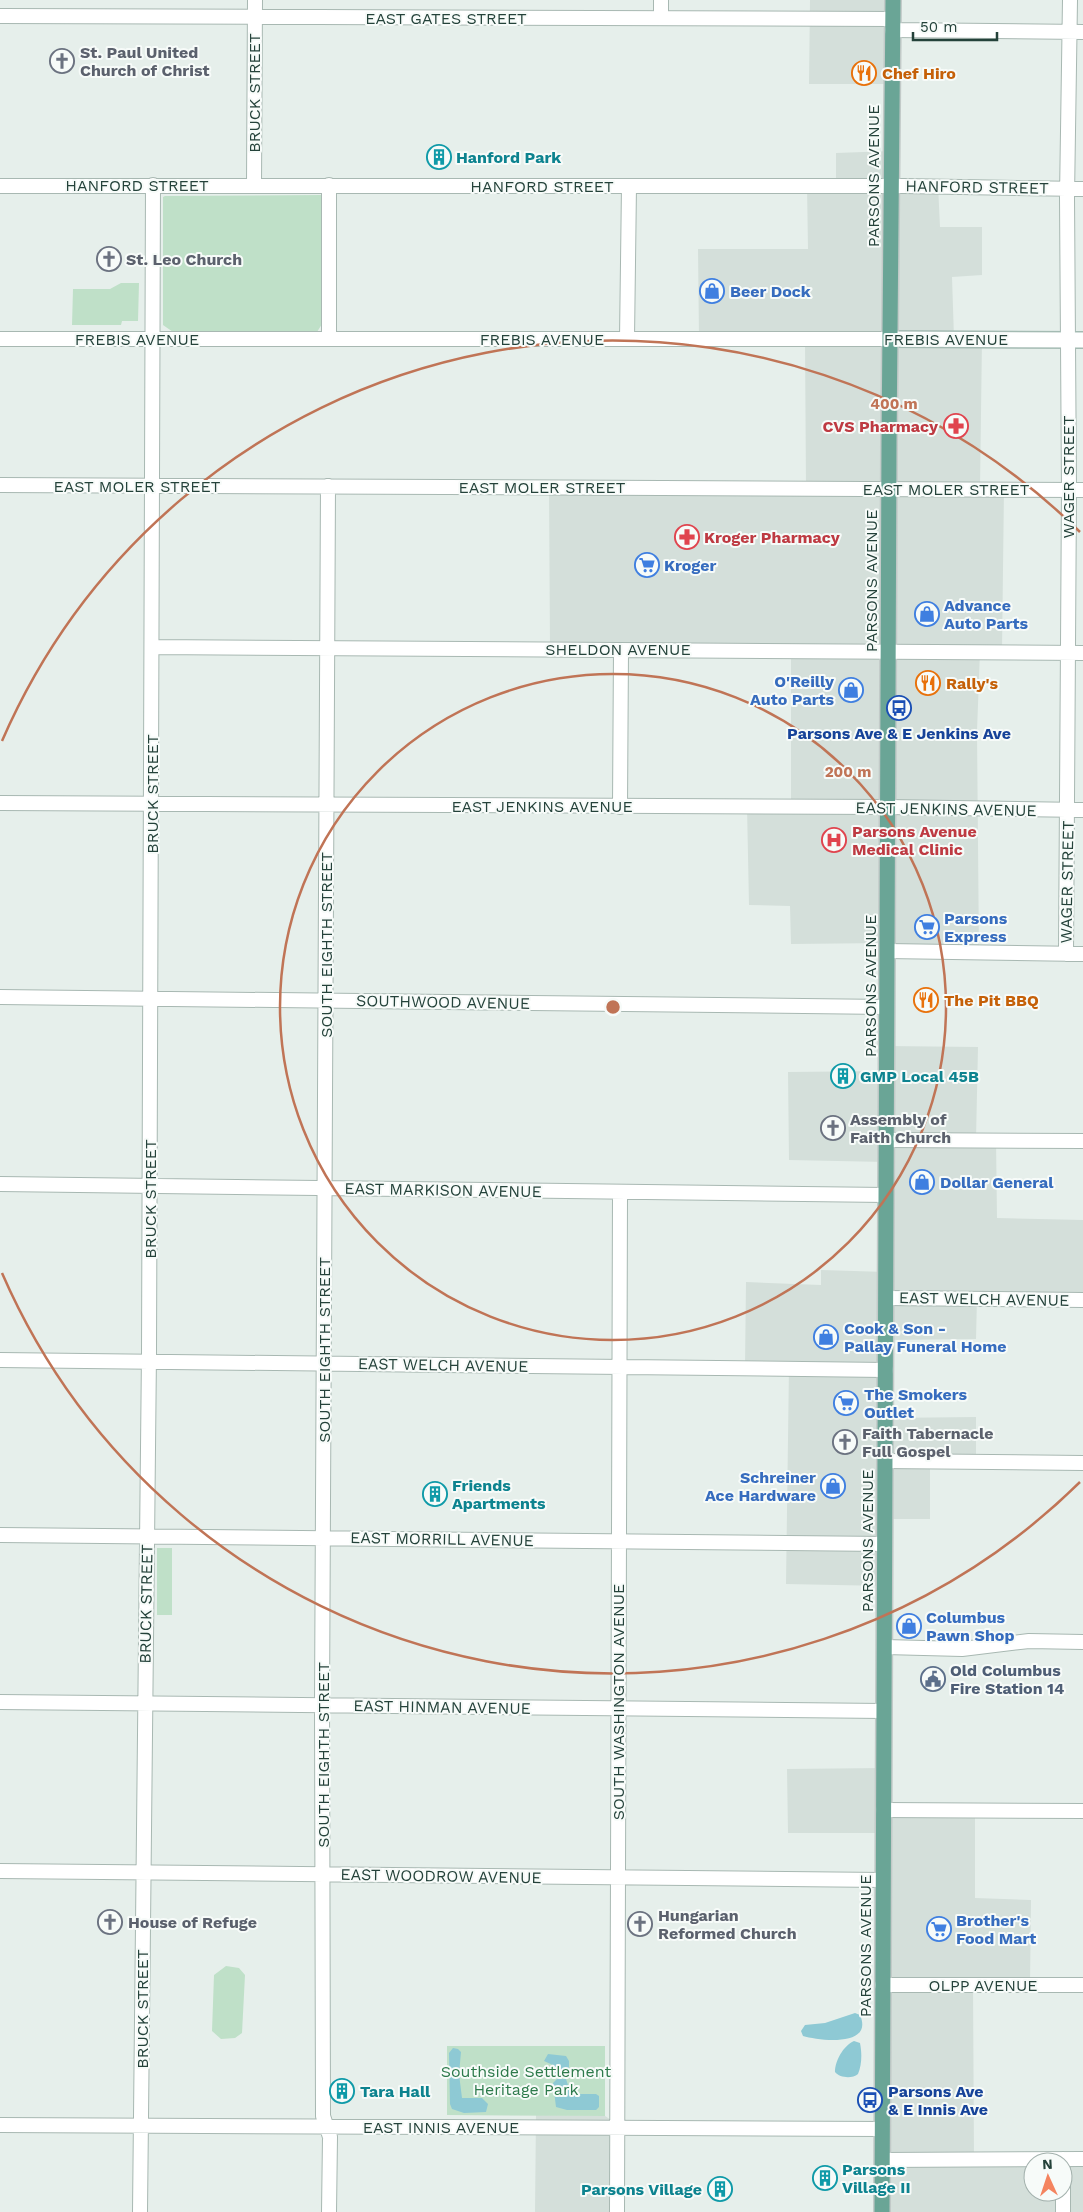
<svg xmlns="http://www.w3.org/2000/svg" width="1083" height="2212" font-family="'Work Sans',sans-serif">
  <rect width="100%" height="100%" fill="#e6efeb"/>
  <path fill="#d4dfda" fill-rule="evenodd" d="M810,0h83l-1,84h-83z
    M891,151v35l47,-1 2,42h42v48l-30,2 2,61h28l-2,150h24l-2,162 -22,1 -3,80 2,224 -94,-1 1,-11 -95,1 -1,-38 -41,-1 -2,-99 44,-2v-155l-241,-1 -1,-160 257,-1 -1,-145 -106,-5 -1,-88h110l-1,-64h29v-32z
    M886,1046l92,1 -2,92h20l1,79 86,2v81l-106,-3 -1,41 -90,1v78l90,-1v45l-46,-1v58h-43l-1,67 -100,-2 3,-218h-44l1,-84 75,3v-15l65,2v-110l-97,-2 -1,-88 97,-1z
    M884,1768l-1,40 92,-1v91l56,2 -1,84h-57l1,174 109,1v53h-201l1,-379h-95l-1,-64zM1033,2162h30v30h-30z
    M536,2115l69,1 11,7v89h-81z"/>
  <path fill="#bfe0c8" d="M322,195v129l-5,8h-144l-10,-7v-128l2,-1z
    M121,283h18l-1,38h-16l-1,4h-49l1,-36h37z
    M157,1548h15v67h-15z
    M226,1966l13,2 6,7 -3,58 -7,5 -14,1 -9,-8 2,-56z
    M447,2046h158v70l-158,-1z"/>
  <path fill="#8ec9d4" d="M855,2013l5,2c14,32 -40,26 -57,21l-2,-5 4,-6 20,-2z
    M854,2041l6,2c2,10 2,22 -2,31 -6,5 -18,4 -23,-2 0,-11 8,-26 19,-31z
    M453,2048l5,1 3,3 -2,22 3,24h20l6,6 -2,8 -22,1 -12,-4 -2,-5 -1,-51z
    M548,2054l18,2 3,5v12l-14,2v-9l-11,-5z
    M557,2079h9l5,15h25l3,2v11l-3,3h-29l-11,-3 -3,-24z"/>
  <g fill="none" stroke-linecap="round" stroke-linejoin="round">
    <defs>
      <path id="street" d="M0,16l892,3
        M661,18v-18
        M892,30l191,2
        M254,185l1,-185
        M329,185v154
        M0,186h904l179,3
        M0,339h889
        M627,339l2,-153
        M0,485l1083,5
        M328,486l-6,1220 1,410 7,21 -1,75
        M152,647l931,6
        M0,803l888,4 195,3
        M620,807l1,-157
        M887,951l196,3
        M1066,954l3,-464 -2,-293 3,-197
        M0,997l887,10
        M887,1140l196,1
        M0,1184l886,11
        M886,1298l197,2
        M0,1360l886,10
        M885,1461l198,2
        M0,1535l885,9
        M885,1647l77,2 67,-8 54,1
        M0,1702l884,9
        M883,1810l200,1
        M0,1871l883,9
        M882,1985h201
        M0,2125l882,4
        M882,2160l201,-1
        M140,2212l9,-859 4,-1168
        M617,2212l3,-1019
        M1063,2212v-53"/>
      <path id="secondary" d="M889,339l194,1"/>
      <path id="primary" d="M882,2212l7,-1770 4,-442"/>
    </defs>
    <use href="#street" stroke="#a8b8b2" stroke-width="16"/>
    <use href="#secondary" stroke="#a4bbb3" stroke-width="18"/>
    <use href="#primary" stroke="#c2cac8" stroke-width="18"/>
    <use href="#street" stroke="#fff" stroke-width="14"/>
    <use href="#secondary" stroke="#fff" stroke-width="15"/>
    <use href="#primary" stroke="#6aa596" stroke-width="15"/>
  </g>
  <g fill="none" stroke="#c07456" stroke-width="2.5">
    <circle cx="613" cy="1007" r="333"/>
    <path d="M1080 1482A666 666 0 0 1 2 1273M2 741A666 666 0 0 1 1080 532"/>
  </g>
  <defs>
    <symbol id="church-ring" viewBox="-11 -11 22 22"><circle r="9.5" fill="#f7fbf9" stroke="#6b7280" stroke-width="1.5"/><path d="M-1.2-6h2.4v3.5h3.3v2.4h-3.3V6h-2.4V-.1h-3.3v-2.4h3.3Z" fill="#6b7280"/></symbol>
    <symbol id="restaurant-ring" viewBox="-11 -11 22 22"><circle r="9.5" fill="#f7fbf9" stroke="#e8710a" stroke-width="1.5"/><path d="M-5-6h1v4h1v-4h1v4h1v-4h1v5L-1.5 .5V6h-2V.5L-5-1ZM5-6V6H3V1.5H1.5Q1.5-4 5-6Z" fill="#e8710a"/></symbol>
    <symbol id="building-ring" viewBox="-11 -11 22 22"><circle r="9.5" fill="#f7fbf9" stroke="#0f9aa8" stroke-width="1.5"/><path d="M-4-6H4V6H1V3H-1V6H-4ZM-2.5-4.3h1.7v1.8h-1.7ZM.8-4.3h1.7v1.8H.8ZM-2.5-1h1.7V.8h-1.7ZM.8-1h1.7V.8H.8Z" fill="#0f9aa8"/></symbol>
    <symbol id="shop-ring" viewBox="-11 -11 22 22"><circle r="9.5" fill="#f7fbf9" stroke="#3f7fe0" stroke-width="1.5"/><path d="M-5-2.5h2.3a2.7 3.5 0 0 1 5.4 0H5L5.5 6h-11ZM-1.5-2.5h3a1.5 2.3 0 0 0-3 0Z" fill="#3f7fe0"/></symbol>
    <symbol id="pharmacy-ring" viewBox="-11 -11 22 22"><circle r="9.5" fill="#f7fbf9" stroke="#e0444e" stroke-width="1.5"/><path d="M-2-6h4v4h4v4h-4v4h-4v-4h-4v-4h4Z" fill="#e0444e"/></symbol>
    <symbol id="supermarket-ring" viewBox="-11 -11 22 22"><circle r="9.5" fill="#f7fbf9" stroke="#3f7fe0" stroke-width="1.5"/><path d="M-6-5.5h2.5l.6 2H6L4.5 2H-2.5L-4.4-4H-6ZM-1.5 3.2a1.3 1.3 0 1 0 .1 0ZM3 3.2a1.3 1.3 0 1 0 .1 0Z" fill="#3f7fe0"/></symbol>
    <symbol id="bus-ring" viewBox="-11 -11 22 22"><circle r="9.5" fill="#f7fbf9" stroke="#1a4fb4" stroke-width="1.5"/><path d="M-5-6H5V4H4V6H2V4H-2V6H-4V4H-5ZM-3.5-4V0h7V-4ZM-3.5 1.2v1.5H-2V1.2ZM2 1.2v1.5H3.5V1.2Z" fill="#1a4fb4"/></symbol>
    <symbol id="hospital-ring" viewBox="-11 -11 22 22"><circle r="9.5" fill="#f7fbf9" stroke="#e0444e" stroke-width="1.5"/><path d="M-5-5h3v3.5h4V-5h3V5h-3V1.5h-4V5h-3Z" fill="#e0444e"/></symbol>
    <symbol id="civic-ring" viewBox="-11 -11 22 22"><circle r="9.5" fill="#f7fbf9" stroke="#5c6f8a" stroke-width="1.5"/><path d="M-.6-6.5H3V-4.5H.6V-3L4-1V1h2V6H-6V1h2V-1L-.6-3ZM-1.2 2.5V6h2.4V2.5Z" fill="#5c6f8a"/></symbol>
  </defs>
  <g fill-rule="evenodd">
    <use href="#church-ring" x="48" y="47" width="28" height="28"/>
    <use href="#restaurant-ring" x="850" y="59" width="28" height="28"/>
    <use href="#building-ring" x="425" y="143" width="28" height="28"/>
    <use href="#church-ring" x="95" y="245" width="28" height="28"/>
    <use href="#shop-ring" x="698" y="277" width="28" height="28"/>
    <use href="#pharmacy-ring" x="942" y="412" width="28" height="28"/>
    <use href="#pharmacy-ring" x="673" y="523" width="28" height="28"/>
    <use href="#supermarket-ring" x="633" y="551" width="28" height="28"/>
    <use href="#shop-ring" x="913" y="600" width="28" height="28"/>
    <use href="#restaurant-ring" x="914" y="669" width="28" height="28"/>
    <use href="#shop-ring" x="837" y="676" width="28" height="28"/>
    <use href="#bus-ring" x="885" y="694" width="28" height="28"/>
    <use href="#hospital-ring" x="820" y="826" width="28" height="28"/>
    <use href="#supermarket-ring" x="913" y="913" width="28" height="28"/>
    <use href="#restaurant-ring" x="912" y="986" width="28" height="28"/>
    <use href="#building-ring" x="829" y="1062" width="28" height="28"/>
    <use href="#church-ring" x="819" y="1114" width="28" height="28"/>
    <use href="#shop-ring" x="908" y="1168" width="28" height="28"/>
    <use href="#shop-ring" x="812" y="1323" width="28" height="28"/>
    <use href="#supermarket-ring" x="832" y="1389" width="28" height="28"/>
    <use href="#church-ring" x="831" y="1428" width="28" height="28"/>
    <use href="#shop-ring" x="819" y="1472" width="28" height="28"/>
    <use href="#building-ring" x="421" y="1480" width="28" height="28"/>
    <use href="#shop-ring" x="895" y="1612" width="28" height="28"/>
    <use href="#civic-ring" x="919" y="1665" width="28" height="28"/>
    <use href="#church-ring" x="96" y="1908" width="28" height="28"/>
    <use href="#church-ring" x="626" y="1910" width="28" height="28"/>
    <use href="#supermarket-ring" x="925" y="1915" width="28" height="28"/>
    <use href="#building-ring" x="328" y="2077" width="28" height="28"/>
    <use href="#bus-ring" x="856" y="2086" width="28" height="28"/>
    <use href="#building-ring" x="811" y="2164" width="28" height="28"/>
    <use href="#building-ring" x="706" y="2175" width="28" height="28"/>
  </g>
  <g text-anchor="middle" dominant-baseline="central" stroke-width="4" stroke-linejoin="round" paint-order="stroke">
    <g font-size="16" fill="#24423a" stroke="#f7fbf9">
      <text x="446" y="18">EAST GATES STREET</text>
      <text transform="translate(254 93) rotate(-90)">BRUCK STREET</text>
      <text transform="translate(873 176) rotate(-90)">PARSONS AVENUE</text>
      <text x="137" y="185">HANFORD STREET</text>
      <text x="542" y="186">HANFORD STREET</text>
      <text transform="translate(977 187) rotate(1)">HANFORD STREET</text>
      <text x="137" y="339">FREBIS AVENUE</text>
      <text x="542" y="339">FREBIS AVENUE</text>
      <text x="946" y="339">FREBIS AVENUE</text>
      <text transform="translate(1068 477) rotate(-90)">WAGER STREET</text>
      <text x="137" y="486">EAST MOLER STREET</text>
      <text x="542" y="487">EAST MOLER STREET</text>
      <text x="946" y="489">EAST MOLER STREET</text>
      <text transform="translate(871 581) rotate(-90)">PARSONS AVENUE</text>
      <text x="618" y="649">SHELDON AVENUE</text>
      <text transform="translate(152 794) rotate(-90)">BRUCK STREET</text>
      <text x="542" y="806">EAST JENKINS AVENUE</text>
      <text transform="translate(946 809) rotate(1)">EAST JENKINS AVENUE</text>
      <text transform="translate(1067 882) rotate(-89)">WAGER STREET</text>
      <text transform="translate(326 945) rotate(-90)">SOUTH EIGHTH STREET</text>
      <text transform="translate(870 986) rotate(-90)">PARSONS AVENUE</text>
      <text transform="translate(443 1002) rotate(1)">SOUTHWOOD AVENUE</text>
      <text transform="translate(443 1190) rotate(1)">EAST MARKISON AVENUE</text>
      <text transform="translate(150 1199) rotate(-90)">BRUCK STREET</text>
      <text transform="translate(984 1299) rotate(1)">EAST WELCH AVENUE</text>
      <text transform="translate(324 1350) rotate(-90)">SOUTH EIGHTH STREET</text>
      <text transform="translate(443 1365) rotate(1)">EAST WELCH AVENUE</text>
      <text transform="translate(442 1539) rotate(1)">EAST MORRILL AVENUE</text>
      <text transform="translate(867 1541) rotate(-90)">PARSONS AVENUE</text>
      <text transform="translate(146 1604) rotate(-89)">BRUCK STREET</text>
      <text transform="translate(618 1702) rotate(-90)">SOUTH WASHINGTON AVENUE</text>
      <text transform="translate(442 1707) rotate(1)">EAST HINMAN AVENUE</text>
      <text transform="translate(323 1755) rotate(-90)">SOUTH EIGHTH STREET</text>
      <text transform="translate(441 1876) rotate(1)">EAST WOODROW AVENUE</text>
      <text transform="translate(865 1946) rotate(-90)">PARSONS AVENUE</text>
      <text x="983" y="1985">OLPP AVENUE</text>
      <text transform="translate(142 2009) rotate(-90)">BRUCK STREET</text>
      <text x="441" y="2127">EAST INNIS AVENUE</text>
    </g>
    <g font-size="16" font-weight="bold" fill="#5b616d" stroke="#f7fbf9" text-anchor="start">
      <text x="80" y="52">St. Paul United<tspan x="80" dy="18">Church of Christ</tspan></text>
      <text x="126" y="259">St. Leo Church</text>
      <text x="850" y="1119">Assembly of<tspan x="850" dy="18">Faith Church</tspan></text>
      <text x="862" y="1433">Faith Tabernacle<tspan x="862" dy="18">Full Gospel</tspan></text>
      <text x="658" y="1915">Hungarian<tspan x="658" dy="18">Reformed Church</tspan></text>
      <text x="128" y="1922">House of Refuge</text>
    </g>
    <g font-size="16" font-weight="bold" fill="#c56008" stroke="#f7fbf9" text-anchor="start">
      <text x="882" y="73">Chef Hiro</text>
      <text x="946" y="683">Rally's</text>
      <text x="944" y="1000">The Pit BBQ</text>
    </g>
    <g font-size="16" font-weight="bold" fill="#0d838f" stroke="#f7fbf9" text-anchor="start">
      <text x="456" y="157">Hanford Park</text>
      <text x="860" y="1076">GMP Local 45B</text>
      <text x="452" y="1485">Friends<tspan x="452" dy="18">Apartments</tspan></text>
      <text x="360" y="2091">Tara Hall</text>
      <text x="842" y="2169">Parsons<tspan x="842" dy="18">Village II</tspan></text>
      <text x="702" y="2189" text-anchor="end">Parsons Village</text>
    </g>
    <g font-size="16" font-weight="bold" fill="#366cbe" stroke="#f7fbf9" text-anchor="start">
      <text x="730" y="291">Beer Dock</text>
      <text x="664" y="565">Kroger</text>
      <text x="944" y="605">Advance<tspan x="944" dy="18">Auto Parts</tspan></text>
      <text x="834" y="681" text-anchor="end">O'Reilly<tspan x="834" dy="18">Auto Parts</tspan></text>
      <text x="944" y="918">Parsons<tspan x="944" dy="18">Express</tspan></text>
      <text x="940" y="1182">Dollar General</text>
      <text x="844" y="1328">Cook &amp; Son -<tspan x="844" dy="18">Pallay Funeral Home</tspan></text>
      <text x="864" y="1394">The Smokers<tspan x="864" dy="18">Outlet</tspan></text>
      <text x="816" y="1477" text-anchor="end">Schreiner<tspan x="816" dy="18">Ace Hardware</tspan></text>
      <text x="926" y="1617">Columbus<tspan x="926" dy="18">Pawn Shop</tspan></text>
      <text x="956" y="1920">Brother's<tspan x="956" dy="18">Food Mart</tspan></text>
    </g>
    <g font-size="16" font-weight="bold" fill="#be3a42" stroke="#f7fbf9" text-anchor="start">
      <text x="938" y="426" text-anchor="end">CVS Pharmacy</text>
      <text x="704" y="537">Kroger Pharmacy</text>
      <text x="852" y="831">Parsons Avenue<tspan x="852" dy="18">Medical Clinic</tspan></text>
    </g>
    <g font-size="16" font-weight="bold" fill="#164399" stroke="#f7fbf9">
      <text x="899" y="733">Parsons Ave &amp; E Jenkins Ave</text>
      <text x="888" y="2091" text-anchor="start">Parsons Ave<tspan x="888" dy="18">&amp; E Innis Ave</tspan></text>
    </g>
    <g font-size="16" font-weight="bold" fill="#4e5e75" stroke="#f7fbf9" text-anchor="start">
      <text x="950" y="1670">Old Columbus<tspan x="950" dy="18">Fire Station 14</tspan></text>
    </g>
    <g font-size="16" fill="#2d7a4b" stroke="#f7fbf9">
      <text x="526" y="2071">Southside Settlement<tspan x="526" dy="18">Heritage Park</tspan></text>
    </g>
  </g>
  <circle cx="613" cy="1007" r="8" fill="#c07456" stroke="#f7fbf9" stroke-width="2.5"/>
  <g font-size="15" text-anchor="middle" font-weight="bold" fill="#c07456" stroke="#f7fbf9" stroke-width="4" stroke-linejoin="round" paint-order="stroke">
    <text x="894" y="409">400 m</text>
    <text x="848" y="777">200 m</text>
  </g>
  <g transform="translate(1048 2177) rotate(357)"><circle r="24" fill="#f7fbf9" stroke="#a3b1ad"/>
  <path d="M0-4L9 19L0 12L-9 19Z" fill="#f4845f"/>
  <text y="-8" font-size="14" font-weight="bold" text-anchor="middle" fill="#24423a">N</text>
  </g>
  <path d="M913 32v8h84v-8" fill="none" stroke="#24423a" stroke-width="2.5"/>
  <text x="920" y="32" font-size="15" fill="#24423a" stroke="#f7fbf9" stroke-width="4" paint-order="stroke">50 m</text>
</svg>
